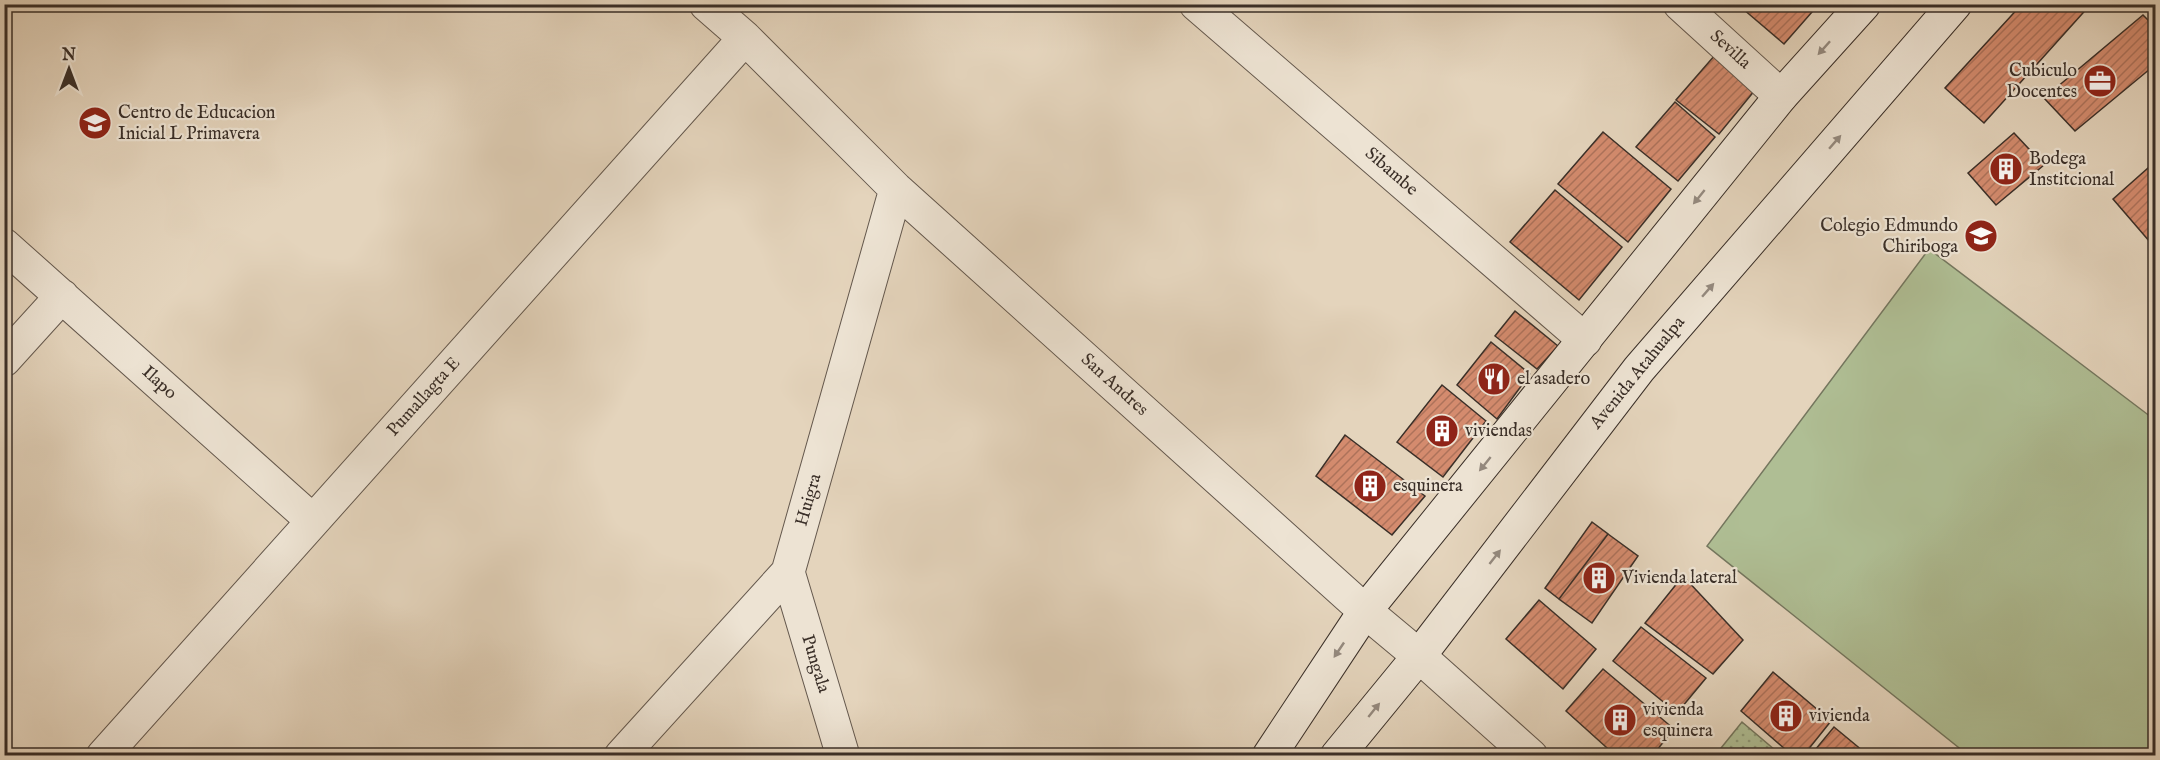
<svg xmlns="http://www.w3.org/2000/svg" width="2160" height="760" font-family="'IM FELL English',serif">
  <defs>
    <pattern id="grass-dots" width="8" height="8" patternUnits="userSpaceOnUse" patternTransform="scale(1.5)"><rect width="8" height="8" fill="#afbe94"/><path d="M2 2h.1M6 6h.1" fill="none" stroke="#8f9b79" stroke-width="1.8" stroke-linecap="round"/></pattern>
    <pattern id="building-hatch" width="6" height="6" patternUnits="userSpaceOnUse" patternTransform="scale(1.5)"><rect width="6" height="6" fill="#d48b6e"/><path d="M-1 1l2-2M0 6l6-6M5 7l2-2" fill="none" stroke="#ad725a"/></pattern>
  </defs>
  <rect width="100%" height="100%" fill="#e4d4bc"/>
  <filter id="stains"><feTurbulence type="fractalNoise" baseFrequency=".00333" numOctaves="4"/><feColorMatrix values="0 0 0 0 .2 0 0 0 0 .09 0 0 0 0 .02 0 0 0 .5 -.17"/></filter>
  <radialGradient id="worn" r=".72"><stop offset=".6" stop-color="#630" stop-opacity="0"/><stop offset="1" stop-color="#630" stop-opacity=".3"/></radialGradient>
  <path fill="url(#grass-dots)" stroke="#74765e" stroke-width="1.5" d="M1742,722l39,33 -61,1 -3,-3z"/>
  <path fill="#afbe94" stroke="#74765e" stroke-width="1.5" d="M1929,249l226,171v335h-187l-261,-209z"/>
  <path fill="url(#building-hatch)" stroke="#3a2f28" stroke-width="1.5" d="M1747,4h72l-35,40 -41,-35z
    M2022,4h69l-107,119 -39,-35z
    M2143,15l13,13v36l-81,67 -31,-33z
    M1715,55l40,35 -36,44 -43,-34z
    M1675,102l40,35 -37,44 -42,-34z
    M1603,132l68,57 -43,53 -70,-58z
    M2014,133l30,32 -48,40 -28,-32z
    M2156,161v88l-43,-50z
    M1555,190l67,57 -43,53 -69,-58z
    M1515,311l43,35 -21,23 -42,-33z
    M1491,342l39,32 -33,45 -40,-34z
    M1442,385l44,36 -43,56 -46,-35z
    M1345,435l80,61 -33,39 -76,-59z
    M1592,522l16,12 -49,65 -14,-11z
    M1608,534l30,22 -46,67 -33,-24z
    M1683,576l60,64 -30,34 -68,-51z
    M1539,600l57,49 -33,40 -57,-50z
    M1641,627l65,51 -29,35 -64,-52z
    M1603,669l71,60 -22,27h-36l-50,-45z
    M1773,672l58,49 -28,35h-10l-52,-45z
    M1834,727l35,29h-59z"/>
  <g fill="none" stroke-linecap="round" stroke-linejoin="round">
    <defs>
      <path id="minor" d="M706,4l39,34 151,151 469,422 54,45 112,100
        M1196,4l389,336
        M1680,4l101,92
        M4,245l309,276
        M4,360l58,-64
        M788,572l55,184
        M103,756l642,-718
        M621,756l167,-184 108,-383"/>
      <path id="secondary" d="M1269,756l96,-145 416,-515 83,-92
        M1337,756l82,-100 220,-287 316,-365"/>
    </defs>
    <use href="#minor" stroke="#64584d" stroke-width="35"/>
    <use href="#secondary" stroke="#3a2f28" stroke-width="35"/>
    <use href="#minor" stroke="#ede3d3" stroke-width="33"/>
    <use href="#secondary" stroke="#ede3d3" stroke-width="33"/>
  </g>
  <defs><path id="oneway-solid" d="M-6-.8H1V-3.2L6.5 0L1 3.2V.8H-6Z" transform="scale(1.5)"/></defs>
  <g fill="#94897e">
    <use href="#oneway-solid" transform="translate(1824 48) rotate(132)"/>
    <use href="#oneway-solid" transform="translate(1835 142) rotate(-49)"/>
    <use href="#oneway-solid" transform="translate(1699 197) rotate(129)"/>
    <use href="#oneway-solid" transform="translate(1708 290) rotate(-49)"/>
    <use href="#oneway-solid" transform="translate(1485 464) rotate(129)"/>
    <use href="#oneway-solid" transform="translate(1495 557) rotate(-52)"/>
    <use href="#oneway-solid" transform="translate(1339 650) rotate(124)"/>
    <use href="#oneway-solid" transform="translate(1374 710) rotate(-51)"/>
  </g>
  <defs>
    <symbol id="office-disc" viewBox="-11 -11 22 22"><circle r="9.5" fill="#8f2418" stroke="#ede3d3"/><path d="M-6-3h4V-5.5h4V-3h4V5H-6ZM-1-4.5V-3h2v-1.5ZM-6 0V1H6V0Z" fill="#fff"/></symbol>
    <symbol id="school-disc" viewBox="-11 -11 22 22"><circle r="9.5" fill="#8f2418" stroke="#ede3d3"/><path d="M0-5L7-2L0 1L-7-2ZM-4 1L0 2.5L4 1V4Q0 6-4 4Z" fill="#fff"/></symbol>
    <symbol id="building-disc" viewBox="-11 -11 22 22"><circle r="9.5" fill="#8f2418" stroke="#ede3d3"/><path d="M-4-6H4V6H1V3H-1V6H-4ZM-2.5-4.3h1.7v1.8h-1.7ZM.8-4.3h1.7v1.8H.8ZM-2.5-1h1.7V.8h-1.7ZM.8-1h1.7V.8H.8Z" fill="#fff"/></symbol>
    <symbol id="university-disc" viewBox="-11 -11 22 22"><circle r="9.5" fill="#8f2418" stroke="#ede3d3"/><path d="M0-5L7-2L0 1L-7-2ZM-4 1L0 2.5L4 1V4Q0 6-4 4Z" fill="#fff"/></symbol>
    <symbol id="restaurant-disc" viewBox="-11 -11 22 22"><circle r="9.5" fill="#8f2418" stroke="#ede3d3"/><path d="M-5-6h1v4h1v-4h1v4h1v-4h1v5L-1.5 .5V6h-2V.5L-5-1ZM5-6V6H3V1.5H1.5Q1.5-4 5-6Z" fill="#fff"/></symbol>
  </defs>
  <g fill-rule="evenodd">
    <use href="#office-disc" x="2081" y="62" width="38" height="38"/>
    <use href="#school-disc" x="76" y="104" width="38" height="38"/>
    <use href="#building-disc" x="1987" y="150" width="38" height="38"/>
    <use href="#university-disc" x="1962" y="217" width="38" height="38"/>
    <use href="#restaurant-disc" x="1475" y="360" width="38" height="38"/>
    <use href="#building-disc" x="1423" y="412" width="38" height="38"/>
    <use href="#building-disc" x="1351" y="467" width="38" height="38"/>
    <use href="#building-disc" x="1580" y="559" width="38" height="38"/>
    <use href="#building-disc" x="1767" y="697" width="38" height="38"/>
    <use href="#building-disc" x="1601" y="701" width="38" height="38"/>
  </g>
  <g text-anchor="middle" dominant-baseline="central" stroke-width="4.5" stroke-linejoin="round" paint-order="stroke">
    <g font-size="18" fill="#3a2f28" stroke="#ede3d3">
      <text transform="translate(1730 50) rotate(42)">Sevilla</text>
      <text transform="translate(1391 172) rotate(41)">Sibambe</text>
      <text transform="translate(1638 373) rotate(-51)">Avenida Atahualpa</text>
      <text transform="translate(159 383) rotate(42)">Ilapo</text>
      <text transform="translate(1114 385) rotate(42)">San Andres</text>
      <text transform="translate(424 397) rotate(-48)">Pumallagta E</text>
      <text transform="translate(809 500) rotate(-74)">Huigra</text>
      <text transform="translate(815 664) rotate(73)">Pungala</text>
    </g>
    <g font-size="18" fill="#3a2f28" stroke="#ede3d3" text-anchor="start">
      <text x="2077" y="71" text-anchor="end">Cubiculo<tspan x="2077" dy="21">Docentes</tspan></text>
      <text x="118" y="113">Centro de Educacion<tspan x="118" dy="21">Inicial L Primavera</tspan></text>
      <text x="2029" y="159">Bodega<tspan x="2029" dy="21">Institcional</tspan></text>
      <text x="1958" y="226" text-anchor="end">Colegio Edmundo<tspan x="1958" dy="21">Chiriboga</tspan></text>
      <text x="1517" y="379">el asadero</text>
      <text x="1465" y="431">viviendas</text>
      <text x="1393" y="486">esquinera</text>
      <text x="1622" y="578">Vivienda lateral</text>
      <text x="1643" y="710">vivienda<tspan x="1643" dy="21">esquinera</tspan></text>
      <text x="1809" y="716">vivienda</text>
    </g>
  </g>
  <rect width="2160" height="760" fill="none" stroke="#e4d4bc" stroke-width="24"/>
  <rect x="6" y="6" width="2148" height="748" fill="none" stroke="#3a2f28" stroke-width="3"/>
  <rect x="12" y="12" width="2136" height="736" fill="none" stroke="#3a2f28" stroke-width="1.5"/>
  <g transform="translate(69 69)" stroke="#ede3d3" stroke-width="4.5" paint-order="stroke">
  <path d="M0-4.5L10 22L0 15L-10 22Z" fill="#3a2f28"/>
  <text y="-9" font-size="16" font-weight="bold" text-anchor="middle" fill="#3a2f28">N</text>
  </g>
  <rect width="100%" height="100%" filter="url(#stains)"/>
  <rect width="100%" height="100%" fill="url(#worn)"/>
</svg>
